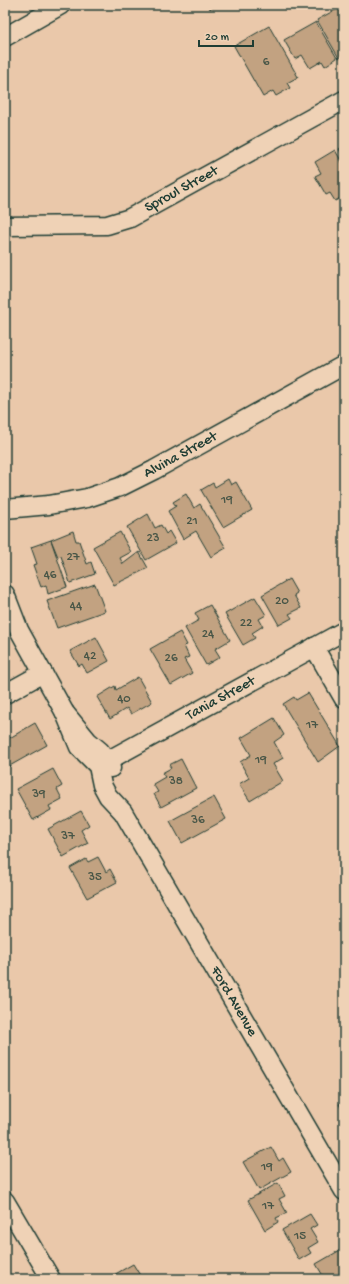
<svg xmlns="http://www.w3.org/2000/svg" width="349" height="1284" font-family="'Gochi Hand',sans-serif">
  <rect width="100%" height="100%" fill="#eac8aa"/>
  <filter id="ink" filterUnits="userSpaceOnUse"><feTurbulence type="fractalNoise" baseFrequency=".025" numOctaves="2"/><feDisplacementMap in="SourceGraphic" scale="8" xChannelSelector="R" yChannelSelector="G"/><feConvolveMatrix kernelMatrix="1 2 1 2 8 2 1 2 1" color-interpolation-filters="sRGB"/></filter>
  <g filter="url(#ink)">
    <path fill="#c2a281" stroke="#1f3d34" d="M208,5h9l-7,4z
      M344,5v50l-5,3 -22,-38z
      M316,22l21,36 -12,8 -3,-5 -12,7 -8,-13 -7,4 -11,-19z
      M269,26l29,51 -11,6 3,5 -14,8 -3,-5 -10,6 -29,-51z
      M344,146v12l-5,-9z
      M335,150l9,16v30l-9,5 -5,-8 -4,2 -11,-19 6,-3 -6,-11z
      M228,479l3,6 5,-3 16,28 -29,17 -22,-37 12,-7 2,4z
      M186,494l8,14 6,-4 26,44 -15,9 -15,-26 -13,8 -15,-28 8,-5 -3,-4z
      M148,514l7,14 6,-3 5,9 3,-3 7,12 -30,17 -19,-33z
      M73,531l3,10h3l8,23 4,-2 4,12 -25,9 -9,-27 -3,1 -7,-17z
      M120,532l11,20 -11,6 3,6 16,-12 9,16 -34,17 -21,-38z
      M51,540l16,47 -19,7 -2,-9 -5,2 -8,-22 4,-1 -6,-17z
      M289,579l8,14 -3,2 7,13 -12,6 3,4 -13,7 -17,-30z
      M95,584l10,27 -48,17 -10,-27z
      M255,597l11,18 -7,4 4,7 -11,7 3,5 -12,7 -18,-31z
      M210,605l20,35 -15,9 5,8 -14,8 -21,-37 14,-8 -4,-7z
      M180,632l7,13 -3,1 5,11 -5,2 8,14 -21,12 -21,-36z
      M96,637l13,24 -22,12 -5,-9 -3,2 -9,-15z
      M138,677l14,25 -21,12 -4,-6 -17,11 -13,-22 18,-11 1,4z
      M308,693l32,53 -22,16 -35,-58 11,-7 2,3z
      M274,718l10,17 -10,7 9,16 -10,6 10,17 -33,20 -11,-17 10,-6 -9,-16 11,-7 -10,-17z
      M35,723l12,22 -41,23 -1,-32 3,3z
      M181,759l15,29 -35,19 -7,-13 4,-2 -5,-8 12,-7 -3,-4 9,-5 -2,-3z
      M53,769l9,17 -5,3 5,10 -13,7 2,4 -18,10 -17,-31z
      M214,797l12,22 -44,24 -12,-22z
      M81,811l8,14 -8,5 7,13 -25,14 -15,-28z
      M98,857l8,15 4,-3 7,13 -30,16 -17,-30 16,-9 2,3z
      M344,1101v12l-5,-9z
      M271,1147l8,14 4,-3 8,14 -32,18 -16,-28z
      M278,1183l7,13 -6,3 8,14 -11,5 2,4 -13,8 -17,-30z
      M310,1214l7,11 -7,4 8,13 -10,6 3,5 -12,7 -17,-30z
      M342,1249l2,2v28h-19l-9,-15z
      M133,1264l8,13 4,-2 2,4h-33l-2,-3z"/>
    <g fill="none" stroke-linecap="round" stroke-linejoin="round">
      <defs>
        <g id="minor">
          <path d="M5,37l56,-32"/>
          <path id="s1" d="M5,226l102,-1 23,-7 214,-118"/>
          <path id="s2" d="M5,509l44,-4 38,-7 33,-11 34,-17 190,-105"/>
          <path d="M5,594l14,36 46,83 23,28 12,10 11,17"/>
          <path d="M314,647l30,52"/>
          <path d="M5,694l38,-21"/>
          <path id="s3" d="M65,713l14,34 19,19 4,19 6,11 15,16 221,379"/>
          <path id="s4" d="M98,766l246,-135"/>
          <path d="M5,1201l46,78"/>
        </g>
      </defs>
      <use href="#minor" stroke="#1f3d34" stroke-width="21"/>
      <use href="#minor" stroke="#efd2b6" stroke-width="18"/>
    </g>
  </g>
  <g text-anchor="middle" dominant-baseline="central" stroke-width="3" stroke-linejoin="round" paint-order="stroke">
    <g font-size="13" fill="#485647">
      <text x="266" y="62">6</text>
      <text x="227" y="500">19</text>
      <text x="192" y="521">21</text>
      <text x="153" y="538">23</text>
      <text x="73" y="557">27</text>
      <text x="50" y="575">46</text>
      <text x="282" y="601">20</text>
      <text x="76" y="606">44</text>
      <text x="246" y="623">22</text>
      <text x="208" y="634">24</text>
      <text x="90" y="656">42</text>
      <text x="171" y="658">26</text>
      <text x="124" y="699">40</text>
      <text x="312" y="725">17</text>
      <text x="261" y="760">19</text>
      <text x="176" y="781">38</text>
      <text x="39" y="794">39</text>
      <text x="198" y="820">36</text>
      <text x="68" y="836">37</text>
      <text x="95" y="877">35</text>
      <text x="267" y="1167">19</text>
      <text x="268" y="1206">17</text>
      <text x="300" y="1236">15</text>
    </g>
    <g font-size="15" fill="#1f3d34" stroke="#efd2b6">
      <text stroke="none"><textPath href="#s1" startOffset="185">Sproul Street</textPath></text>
      <text stroke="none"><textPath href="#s2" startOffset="186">Alvina Street</textPath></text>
      <text stroke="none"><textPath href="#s4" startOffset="140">Tania Street</textPath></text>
      <text stroke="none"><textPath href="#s3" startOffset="337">Ford Avenue</textPath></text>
    </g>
  </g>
  <rect width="349" height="1284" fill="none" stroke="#efd2b6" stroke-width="20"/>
  <rect x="10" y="10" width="329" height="1264" fill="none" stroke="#1f3d34" stroke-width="1.5" filter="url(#ink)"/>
  <path d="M199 40v6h54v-6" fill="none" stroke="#1f3d34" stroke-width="2"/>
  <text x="205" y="40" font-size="12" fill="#1f3d34" stroke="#efd2b6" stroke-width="3" paint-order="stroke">20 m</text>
</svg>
